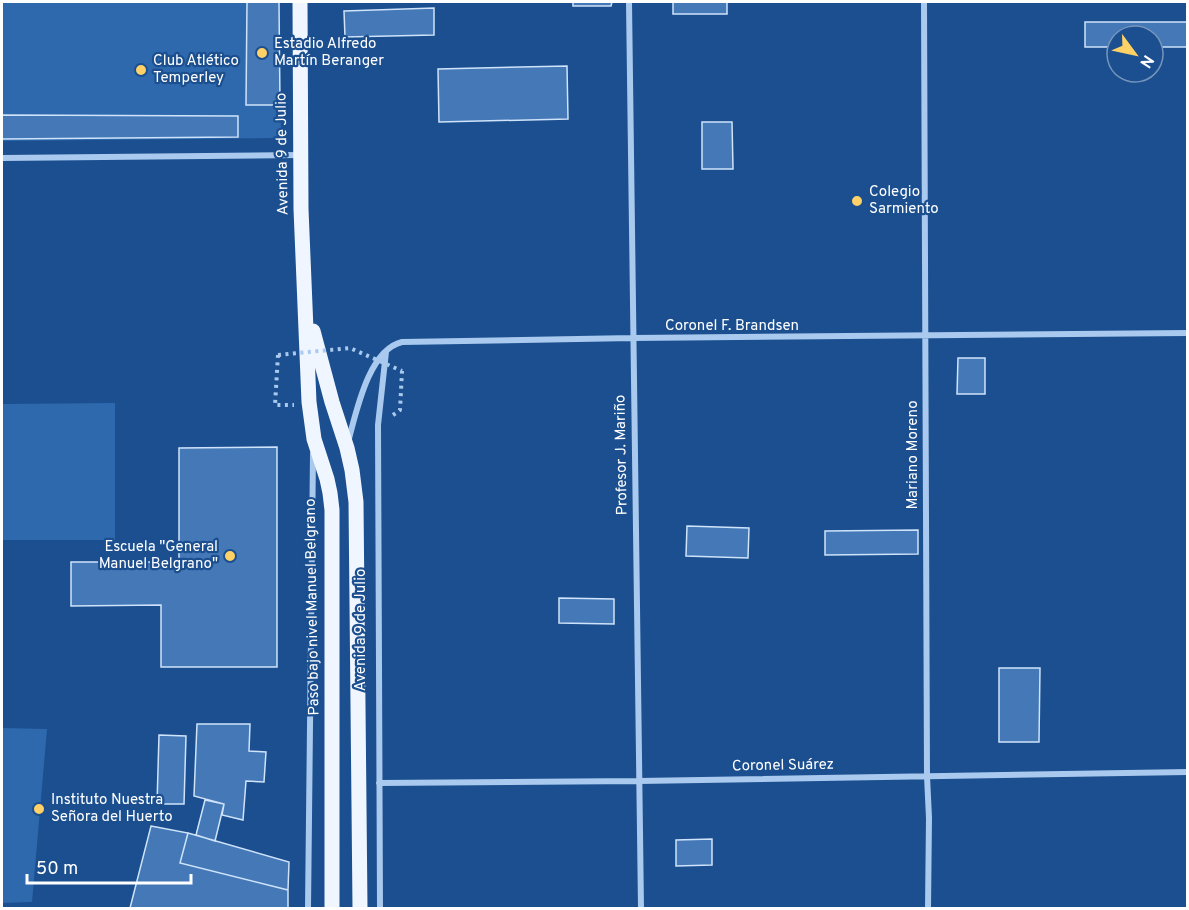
<svg xmlns="http://www.w3.org/2000/svg" width="1189" height="910" font-family="Overpass,sans-serif">
  <rect width="100%" height="100%" fill="#1b4f8f"/>
  <path fill="#2e69ad" d="M2,2h277l2,136 -279,3z
    M115,403v137h-113v-136z
    M2,728l45,1 -15,173 -30,1z"/>
  <path fill="#4478b7" stroke="#cfe3fa" stroke-width="1.5" d="M247,2h32l1,103h-34z
    M573,2h39l-1,4h-38z
    M673,2h54v12h-54z
    M434,8v27l-89,2 -1,-26z
    M1085,22h103v25h-35v-11h-36v11h-32z
    M567,66l1,53 -129,3 -1,-53z
    M2,115l236,1v21l-236,2z
    M702,122h30l1,47h-31z
    M958,358h27v36h-28z
    M277,447v220h-116v-62l-90,1v-44h108v-114z
    M687,526l62,2 -1,30 -62,-2z
    M918,530v24l-93,1v-24z
    M559,598l55,1v25l-55,-1z
    M999,668h41l-1,74h-40z
    M197,724h53l-1,27 17,1 -2,30 -18,-1 -3,39 -21,-5 2,-11 -30,-8z
    M159,735l27,1 -2,68h-27z
    M205,800l19,4 -9,37 -19,-6z
    M151,826l37,7 -8,30 108,27v18h-158z
    M188,833l101,29 -1,28 -108,-27z
    M712,839v26l-36,1v-26z"/>
  <g fill="none" stroke-linecap="round" stroke-linejoin="round">
    <path stroke="#a9c9ee" stroke-width="4" stroke-dasharray="3 4.5" stroke-linecap="butt" d="M278,355l-3,50h19
      M393,415l7,-5 2,-39"/>
    <path stroke="#a9c9ee" stroke-width="6" d="M629,2l12,906
      M924,2l3,774 2,42 -1,90
      M2,158l297,-3
      M348,442c8,-28 20,-92 54,-100l231,-4 555,-5
      M379,783l260,-2 549,-9
      M308,908l5,-454
      M380,908l-2,-483 8,-73"/>
    <path stroke="#f0f6ff" stroke-width="15" d="M300,2l1,207 8,193 5,37 13,40 3,14 2,17v398
      M313,331l19,71 15,46 5,22 4,32 4,406"/>
    <path stroke="#a9c9ee" stroke-width="4" stroke-dasharray="3 4.5" stroke-linecap="butt" d="M278,355l72,-7 52,23"/>
  </g>
  <g fill="#ffd166" stroke="#1b4f8f" stroke-width="2">
    <circle cx="262" cy="53" r="6"/>
    <circle cx="141" cy="70" r="6"/>
    <circle cx="857" cy="201" r="6"/>
    <circle cx="230" cy="556" r="6"/>
    <circle cx="39" cy="809" r="6"/>
  </g>
  <g text-anchor="middle" dominant-baseline="central" stroke-width="4.5" stroke-linejoin="round" paint-order="stroke">
    <g font-size="15" fill="#fff" stroke="#1b4f8f" text-anchor="start">
      <text x="274" y="44">Estadio Alfredo<tspan x="274" dy="17">Martín Beranger</tspan></text>
      <text x="153" y="61">Club Atlético<tspan x="153" dy="17">Temperley</tspan></text>
      <text x="869" y="192">Colegio<tspan x="869" dy="17">Sarmiento</tspan></text>
      <text x="218" y="547" text-anchor="end">Escuela "General<tspan x="218" dy="17">Manuel Belgrano"</tspan></text>
      <text x="51" y="800">Instituto Nuestra<tspan x="51" dy="17">Señora del Huerto</tspan></text>
    </g>
    <g font-size="15" fill="#fff" stroke="#1b4f8f">
      <text transform="translate(283 154) rotate(-91)">Avenida 9 de Julio</text>
      <text x="732" y="326">Coronel F. Brandsen</text>
      <text transform="translate(622 455) rotate(-91)">Profesor J. Mariño</text>
      <text transform="translate(913 455) rotate(-90)">Mariano Moreno</text>
      <text transform="translate(313 607) rotate(-91)">Paso bajo nivel Manuel Belgrano</text>
      <text transform="translate(361 630) rotate(-90)">Avenida 9 de Julio</text>
      <text transform="translate(783 766) rotate(-1)">Coronel Suárez</text>
    </g>
  </g>
  <rect width="1189" height="910" fill="none" stroke="#ffffff" stroke-width="6"/>
  <g transform="translate(1135 54) rotate(123)"><circle r="28" fill="#1b4f8f" stroke="#7695bc" stroke-width="1.5"/>
  <path d="M0-4.5L10 22L0 15L-10 22Z" fill="#ffd166"/>
  <text y="-9" font-size="16" font-weight="bold" text-anchor="middle" fill="#ffffff">N</text>
  </g>
  <path d="M27 874v9h164v-9" fill="none" stroke="#ffffff" stroke-width="3"/>
  <text x="36" y="874" font-size="18" fill="#ffffff" stroke="#1b4f8f" stroke-width="4.5" paint-order="stroke">50 m</text>
</svg>
